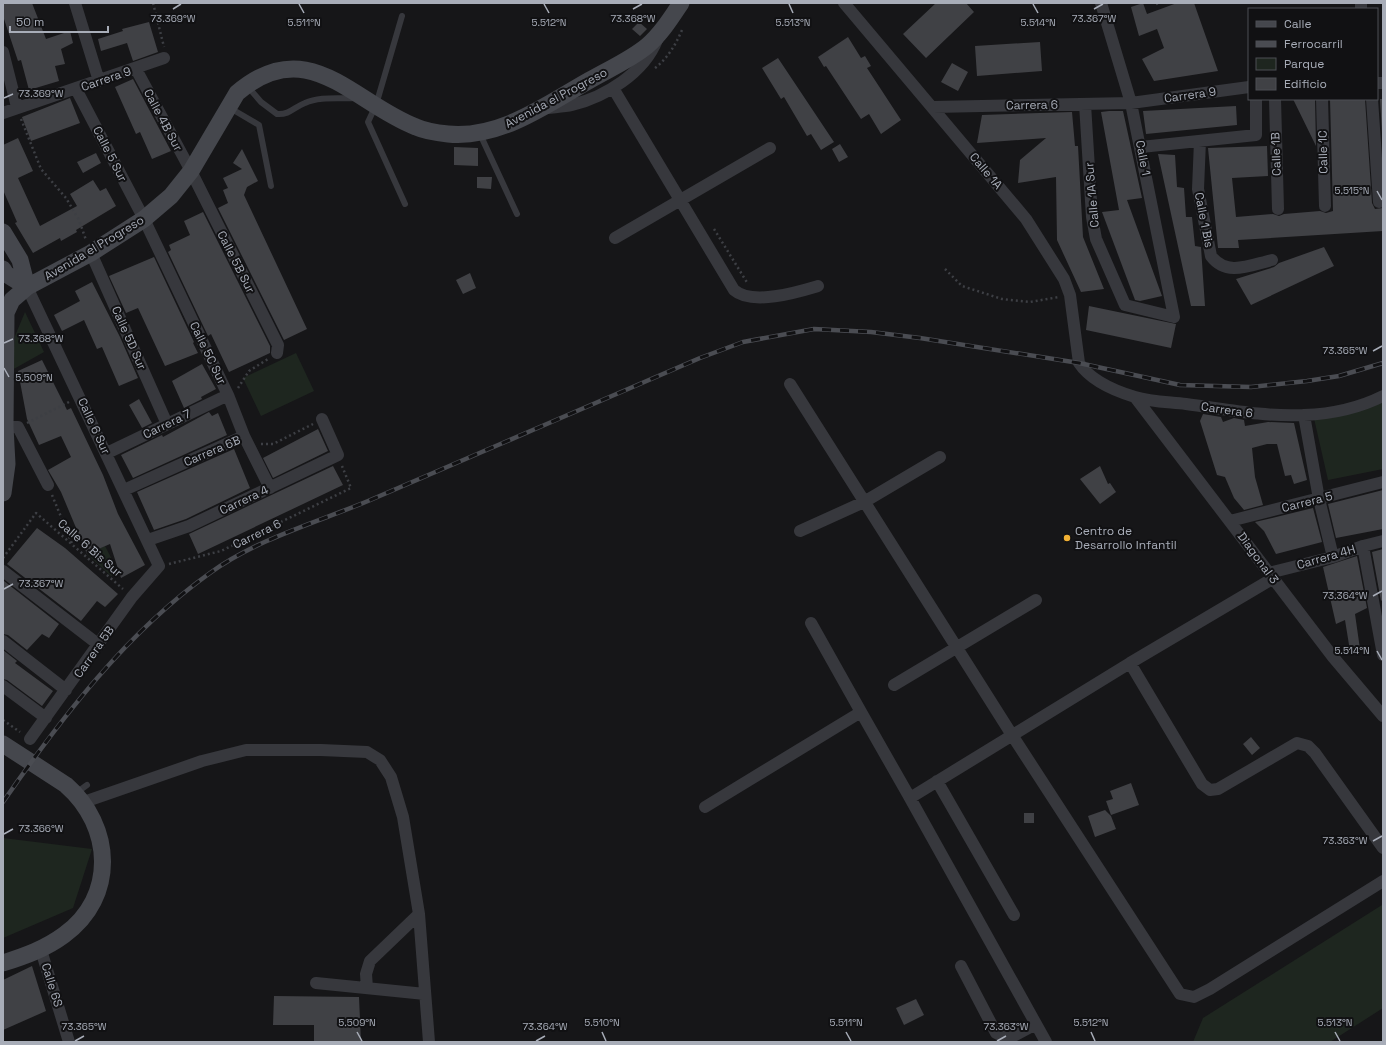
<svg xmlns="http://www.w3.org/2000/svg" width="1386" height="1045" font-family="'Space Grotesk',sans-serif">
  <rect width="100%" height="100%" fill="#161618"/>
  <path fill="#1e261f" d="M25,312l19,40 -32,18 3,-34z
    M296,353l18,38 -53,25 -18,-38z
    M1383,397v72l-55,11 -15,-66z
    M105,546l14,27 -8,3 -24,-22z
    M3,838l89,11 -19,59 -70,30z
    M1382,905l1,103 -53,34h-137l10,-24z"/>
  <path fill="#404145" d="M3,3h29l14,36 24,-8 3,12 -12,6 4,15 -10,2 4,15 -30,9 -8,-30 -3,1 -15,-45z
    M936,3h30l8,9 -48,46 -23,-24z
    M1143,3l4,11 30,-11h17l24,68 -64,10 -12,-22 22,-11 -7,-19 -18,7 -8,-29z
    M149,22l9,30 -25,9 -6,-18 -26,8 -3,-12 25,-8 -1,-2z
    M639,22l8,7 -7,7 -8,-7z
    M848,37l13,21 4,-2 6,10 -4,2 34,52 -20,14 -12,-20 -8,5 -35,-53 -2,1 -6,-10z
    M1040,42l2,29 -65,5 -2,-30z
    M778,58l56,84 -13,8 -10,-16 -4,2 -23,-39 -3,2 -19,-31z
    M952,63l16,9 -10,19 -17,-9z
    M133,79l38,72 -19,8 -12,-27 -4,2 -21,-47z
    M70,98l10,25 -49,18 -9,-24z
    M1293,99h22l1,47z
    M1330,99h35l7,104 3,6 8,-1v23l-145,9 1,8h-21l-10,-100 59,-2 1,30 -36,2 4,39 37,-3 6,2 5,-2 36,-3 6,2 7,-2z
    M1380,99h3v51z
    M1236,106l1,19 -91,9 -3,-23z
    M1109,111h14l19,87 -15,2 35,96 -22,5 -5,-1 -33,-88 17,-2 -18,-98z
    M1072,112l3,34h3l5,91 21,52 -23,3 -24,-52 -1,-63 -38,6 2,-23 26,-22 -69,5 5,-28z
    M18,138l15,33 -15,7 22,48 37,-20 -7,-12 23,-14 7,11 6,-3 10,18 -40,24 1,2 -16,9 -1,-3 -27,15 -18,-30 2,-1 -14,-32v-45z
    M840,144l8,13 -9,5 -7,-13z
    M454,147l24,1v18l-24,-1z
    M242,149l16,32 -11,6 -3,8 63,134 -23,11 -66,-132 10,-5 -5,-13 5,-2 -5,-10 19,-9 -9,-6z
    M96,153l5,10 -18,10 -6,-11z
    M1158,154l17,1 2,32 7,1 2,29h6l3,29 6,1 4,59h-14z
    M477,177h15l-1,12 -14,-1z
    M203,212l67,134v7l-41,19 -18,-38 -3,2 -40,-84 3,-2 -2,-5 21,-10 -6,-14z
    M1324,247l10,19 -83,39 -15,-26 38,-12 5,-4z
    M154,257l40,85 -1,1 5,10 -33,13 -27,-58 -12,5 -17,-37z
    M470,273l6,15 -13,6 -7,-14z
    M92,282l28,55 18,41 -19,8 -17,-39 -5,2 -13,-29 -22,11 -8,-16 26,-14 -5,-10z
    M1089,306l87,18 -5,24 -85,-18z
    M42,360l25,50 4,-2 32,67 15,39 27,51 -24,13 -11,-34 -23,10 -26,-62 -13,-22 23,-13 -10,-21 -22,9 -12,-26 -9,-48z
    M202,364l14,25 -15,8 1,2 -18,9 -12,-27z
    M139,399l13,24 -10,5 -13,-23z
    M209,412l3,4 6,-3 9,22 -94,43 -12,-23 41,-20 1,2z
    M1203,414l18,3 2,5 11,-4 10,2 1,6 23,-4 26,1 13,57 -13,4 -3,-9 -6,1 -8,-32h-10l-15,4 3,29 8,28 -19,5 -10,-12 -9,-21 -8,-2 -17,-54z
    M318,429l10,22 -55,27 -10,-20z
    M234,449l16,39 -64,31 -32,11 -17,-38z
    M333,466l10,19 -145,69 -9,-20z
    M1100,466l8,18 2,-1 6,9 -16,12 -20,-25z
    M1383,490v39l-47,9 -8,-34z
    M1313,508l9,34 -46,12 -12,-23 -9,-9z
    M37,528l28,20 53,46 -13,13 -8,-6 -16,20 -74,-57z
    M1383,549v50l-2,2 -9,-49z
    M1357,556l10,52 -12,6 5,35 -10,2 -5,-31 -9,4 -13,-57z
    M4,581l55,43 -10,14 -7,-4 -15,16 -19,-15 -5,-1z
    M3,650l14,11 -2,2 38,28 -11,15 -35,-26 -4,-1z
    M1251,737l9,11 -8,7 -9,-11z
    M1131,783l8,22 -28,10 -5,-14 7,-2 -3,-8z
    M1105,810l6,6 5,13 -21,8 -7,-21z
    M1024,813h10v10h-10z
    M32,966l14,45 -43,19v-50z
    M274,996l85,1 2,45h-47v-17h-41z
    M916,999l8,16 -20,10 -8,-17z"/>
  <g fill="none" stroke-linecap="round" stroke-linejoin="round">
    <path stroke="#3d3f44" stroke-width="2.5" stroke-dasharray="2 3" stroke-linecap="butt" d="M153,3l11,44
      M1156,4l3,-1
      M655,68c13,-10 21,-24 27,-38
      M21,119l20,50 25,29 13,22 7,20
      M714,229l34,55
      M945,269l17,17 40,13 28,3 29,-5
      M238,388l11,-17 19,-12
      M27,423l42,-21
      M261,444h12l40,-20
      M52,495l21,51
      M3,558l33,-45 87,76
      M169,564l52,-13 130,-63 -9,-22
      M3,720l17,12"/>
    <path stroke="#37383d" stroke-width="6" d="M402,16l-26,89 -8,17 37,82
      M249,88l12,14 16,12c13,1 17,-7 28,-11 15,-7 34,-4 50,-5
      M230,108l29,17 12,61
      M480,134l37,80
      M76,793l11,-8"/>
    <path stroke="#37383d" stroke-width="12" d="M75,3l24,78
      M844,3l182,216 38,60 6,16 9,68c12,18 36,28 56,34 16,5 35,5 51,7 39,5 78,13 118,11 27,-1 55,-7 79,-19
      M1361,3v6
      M3,52l14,55
      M136,69l55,102 87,174 -1,8
      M1377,83h6
      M613,88l121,202c18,16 64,2 84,-4
      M76,89l68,130 84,176 16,41 26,52
      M1275,99l3,110
      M1322,99l3,107
      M1372,99l7,103
      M1085,104l7,113 4,22 29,66 49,12 -43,-214 -30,-100
      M933,107l198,-4 118,-16
      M547,108c8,-1 17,-1 25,-3 33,-8 72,-32 85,-65
      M3,113l161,-55
      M1200,141l-2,48 13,67c16,21 39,9 61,4
      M1141,147l115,-12v-36
      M615,238l155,-90
      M91,253l76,171
      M27,287l132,279 -27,31 -102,142
      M790,384l222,351 168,259 14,3 16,-8 173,-108
      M1135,397l198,260 50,59
      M1304,415l15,84 14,58
      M3,427h15l30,58
      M107,453l121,-58
      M124,490l120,-54
      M1230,521l153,-39
      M800,531l64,-29 76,-45
      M148,540l41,-14 149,-71 -16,-36
      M1363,546l20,109
      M3,571l96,74
      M1269,573l64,-16 30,-11 20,-5
      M1272,579l-142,84 72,121 8,6 8,-1 79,-46 11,3 7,7 68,95
      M811,623l50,89
      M3,641l63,49
      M894,685l142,-85
      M3,686l43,32
      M937,781l77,134
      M910,798l136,244
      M84,802l118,-41 44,-11h75l46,2 13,8 11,17 12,40 16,97 -49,47 -4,13 1,14
      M705,807l156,-95 49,86 220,-135
      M419,914l10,128
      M41,950l28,92
      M961,966l35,67 12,6 28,-15
      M316,983l109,11"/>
    <path stroke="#45474d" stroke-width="17" d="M3,232l17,28 7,27
      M3,269l3,5 21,13
      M3,493l4,-29 -2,-37 1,-114 6,-13 15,-13 64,-34 53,-34 27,-23 20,-25 46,-78c71,-61 116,10 179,34 9,4 22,6 32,7 53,5 99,-30 142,-54 19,-11 40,-20 57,-34 14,-12 24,-28 34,-43
      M3,744l63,41c47,41 51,112 -2,150 -19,14 -39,21 -61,28"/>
    <defs>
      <path id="rail" d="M3,802c59,-85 123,-169 207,-229 47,-34 105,-50 158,-72 111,-48 221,-95 332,-143l43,-16 71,-13 57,3 49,6 159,25 101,22 71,2 56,-6 32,-5 44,-13"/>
    </defs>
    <use href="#rail" stroke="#4a4c52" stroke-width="4.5"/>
    <use href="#rail" stroke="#111113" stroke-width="3" stroke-dasharray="9" stroke-linecap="butt"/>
  </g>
  <path fill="none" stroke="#a8adb8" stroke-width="1.5" d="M299,4l5,9M544,4l5,9M789,4l4,9M1033,4l5,9M173,9l8,-5M633,9l9,-5M1094,9l9,-5M4,98l9,-4M1377,191l5,9M4,343l9,-4M1373,351l9,-5M4,368l5,9M4,589l9,-5M1373,596l9,-5M1377,651l5,9M4,834l9,-5M1373,841l9,-5M357,1032l5,9M602,1032l4,9M846,1032l5,9M1091,1032l4,9M1335,1032l5,9M75,1041l9,-5M536,1041l9,-5M997,1041l9,-5"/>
  <circle fill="#f2b134" stroke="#111113" stroke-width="1.5" cx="1067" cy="538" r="4"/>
  <g text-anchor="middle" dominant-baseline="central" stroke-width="4" stroke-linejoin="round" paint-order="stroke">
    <g font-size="12" fill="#a8adb8" stroke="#111113">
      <text transform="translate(106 79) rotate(-19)">Carrera 9</text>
      <text transform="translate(1190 95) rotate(-8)">Carrera 9</text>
      <text transform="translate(556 98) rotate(-28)">Avenida el Progreso</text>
      <text transform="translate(1032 105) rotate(-1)">Carrera 6</text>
      <text transform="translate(163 120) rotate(62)">Calle 4B Sur</text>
      <text transform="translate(1323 152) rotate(-91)">Calle 1C</text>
      <text transform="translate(110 154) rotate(63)">Calle 5 Sur</text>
      <text transform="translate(1276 154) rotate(-92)">Calle 1B</text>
      <text transform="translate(1143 158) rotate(79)">Calle 1</text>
      <text transform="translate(986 171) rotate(50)">Calle 1A</text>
      <text transform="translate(1092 195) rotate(-95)">Calle 1A Sur</text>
      <text transform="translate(1204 220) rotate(79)">Calle 1 Bis</text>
      <text transform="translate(94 248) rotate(-31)">Avenida el Progreso</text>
      <text transform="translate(236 262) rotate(63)">Calle 5B Sur</text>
      <text transform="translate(129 338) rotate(66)">Calle 5D Sur</text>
      <text transform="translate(208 353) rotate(64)">Calle 5C Sur</text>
      <text transform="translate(1227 410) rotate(8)">Carrera 6</text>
      <text transform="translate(167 424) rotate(-26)">Carrera 7</text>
      <text transform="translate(94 426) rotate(65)">Calle 6 Sur</text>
      <text transform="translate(212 451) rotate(-23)">Carrera 6B</text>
      <text transform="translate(244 500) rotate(-25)">Carrera 4</text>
      <text transform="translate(1307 502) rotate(-14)">Carrera 5</text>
      <text transform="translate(257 534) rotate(-26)">Carrera 6</text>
      <text transform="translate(90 548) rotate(41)">Calle 6 Bis Sur</text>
      <text transform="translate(1326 557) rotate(-16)">Carrera 4H</text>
      <text transform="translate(1258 558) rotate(54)">Diagonal 3</text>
      <text transform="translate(94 652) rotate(-55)">Carrera 5B</text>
      <text transform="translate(52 985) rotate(73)">Calle 6S</text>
    </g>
    <g font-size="12" fill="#a8adb8" stroke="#111113" text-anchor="start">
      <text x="1075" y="531">Centro de<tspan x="1075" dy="14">Desarrollo Infantil</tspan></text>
    </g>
  </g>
  <g font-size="10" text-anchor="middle" fill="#a8adb8" stroke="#111113" stroke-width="4" stroke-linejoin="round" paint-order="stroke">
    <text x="173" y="22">73.369°W</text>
    <text x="633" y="22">73.368°W</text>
    <text x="1094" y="22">73.367°W</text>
    <text x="304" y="26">5.511°N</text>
    <text x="549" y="26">5.512°N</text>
    <text x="793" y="26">5.513°N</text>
    <text x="1038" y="26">5.514°N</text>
    <text x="41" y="97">73.369°W</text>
    <text x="1352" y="194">5.515°N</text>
    <text x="41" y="342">73.368°W</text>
    <text x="1345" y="354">73.365°W</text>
    <text x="34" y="381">5.509°N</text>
    <text x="41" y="587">73.367°W</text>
    <text x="1345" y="599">73.364°W</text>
    <text x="1352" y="654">5.514°N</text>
    <text x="41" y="832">73.366°W</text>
    <text x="1345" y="844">73.363°W</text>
    <text x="357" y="1026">5.509°N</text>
    <text x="602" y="1026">5.510°N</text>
    <text x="846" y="1026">5.511°N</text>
    <text x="1091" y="1026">5.512°N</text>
    <text x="1335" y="1026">5.513°N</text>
    <text x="84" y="1030">73.365°W</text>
    <text x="545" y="1030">73.364°W</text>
    <text x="1006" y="1030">73.363°W</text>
  </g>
  <rect width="1386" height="1045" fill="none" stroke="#a8adb8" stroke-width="8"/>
  <rect x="1248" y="8" width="130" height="92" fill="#111113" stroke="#4d4f55"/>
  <rect x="1256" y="21" width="20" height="6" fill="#45474d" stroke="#4d4f55"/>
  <text x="1284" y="28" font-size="12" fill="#a8adb8">Calle</text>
  <rect x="1256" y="41" width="20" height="6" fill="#4a4c52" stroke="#4d4f55"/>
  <text x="1284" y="48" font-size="12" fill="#a8adb8">Ferrocarril</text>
  <rect x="1256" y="58" width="20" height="12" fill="#1e261f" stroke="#4d4f55"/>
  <text x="1284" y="68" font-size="12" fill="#a8adb8">Parque</text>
  <rect x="1256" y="78" width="20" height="12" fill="#404145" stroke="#4d4f55"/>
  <text x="1284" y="88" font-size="12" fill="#a8adb8">Edificio</text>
  <path d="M10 26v6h98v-6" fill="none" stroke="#a8adb8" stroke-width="2"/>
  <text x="16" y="26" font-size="12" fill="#a8adb8" stroke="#111113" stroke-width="3" paint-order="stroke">50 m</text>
</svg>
